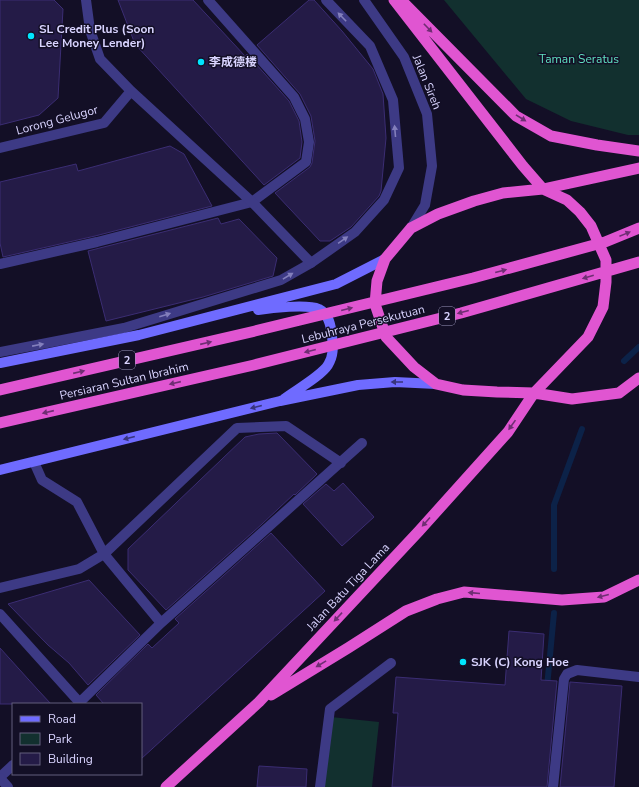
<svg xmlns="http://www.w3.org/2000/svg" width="639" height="787" font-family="'Nunito Sans','Noto Sans SC',sans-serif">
  <rect width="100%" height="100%" fill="#130f26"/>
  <path fill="#12302f" d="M444,0h195v135h-11l-57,-14 -45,-22z
    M331,717l48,5 -7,65h-49z"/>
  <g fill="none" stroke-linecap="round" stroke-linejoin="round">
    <path stroke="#0c2248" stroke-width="6" d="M624,361l15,-14
      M554,569v-64l28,-76
      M547,687l7,-74"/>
  </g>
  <path fill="#241b47" stroke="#3b2d73" d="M0,0h54l9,9 -5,89 -19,17 -39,10z
    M118,0h75l52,56 2,-2 42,47 10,20 3,21 -2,16 -36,27 -129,-141z
    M309,0h5l28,31 31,38 10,25 3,44 -5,53 -2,5 -28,31 -21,14h-10l-45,-48 35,-26 2,-4 3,-22 -4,-25 -11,-22 -43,-49z
    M170,146l14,8 28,52 -117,30 -92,21 -3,-14v-61l76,-18 2,7z
    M218,218l3,6 18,-5 38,39 -4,18 -70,21 -97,24 -18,-70z
    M277,433l40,41 -22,21 -1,-1 -32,30 -96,86 -38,-40v-21l117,-112 14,-3z
    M343,483l31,34 -32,29 -39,-42 23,-20 8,7z
    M271,533l54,58 -184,168v-55h-37l-8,-9 52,-51 4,4 27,-25 -4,-4z
    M89,580l51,55 -52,50 -19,-22 -21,-18 -40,-41z
    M509,631l35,3 -3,46 16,1 -10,106h-155l6,-74h-5l3,-36 109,8z
    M0,648l38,42 13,14h-51z
    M570,682l52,4 -8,101h-54z
    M259,766l48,3 -1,18h-49z"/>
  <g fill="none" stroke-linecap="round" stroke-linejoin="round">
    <path stroke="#3d3a85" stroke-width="10" d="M0,264l97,-22 155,-40 54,-40 3,-20 -4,-23 -11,-22 -86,-97
      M0,352l124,-24 157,-48 30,-17 44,-31 29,-32 15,-32 -6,-68 -23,-54 -44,-46
      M34,462l8,18 35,22 27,52 57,69
      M0,588l79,-19 25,-15 133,-126 49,-2 55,37
      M0,614l80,89
      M78,704l83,-81 201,-180
      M0,777l13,-12
      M320,787l10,-78 61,-46
      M553,787l11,-108 3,-5 10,-4 62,7"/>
    <path stroke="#3d3a85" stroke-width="10" d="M86,0l4,30 10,29 31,32 121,111 59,61
      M364,0l40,57 23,57 5,52 -7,39 -14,23
      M0,148l104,-25 27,-32
      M0,778l8,9"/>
    <path stroke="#6f6bff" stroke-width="10" d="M258,310c13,-2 49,-6 61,-1 10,5 12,17 13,27 1,11 2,19 -4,29 -7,11 -32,25 -44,34
      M0,363l139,-28 197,-51 49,-25
      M0,470l280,-69 78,-16 37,-3 41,2"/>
    <path stroke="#e055d1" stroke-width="11" d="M404,3l112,113 35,20 46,9 42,6
      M639,168l-96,21 -40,4 -29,8 -36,13 -27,14 -26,31 -8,22 -2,23 11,33 28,30 22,17 27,6 34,2 37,1 38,6 47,-6 20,-15
      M0,390l255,-59 218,-53 132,-36 34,-14
      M0,423l254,-58 207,-52 178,-51
      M271,695l77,-47 58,-37 31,-12 27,-7 98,8 42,-3 35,-17
      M166,787l93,-85 160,-171 89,-99 26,-39 54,-56 15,-30 3,-25v-22l-15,-34 -11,-14 -13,-12 -24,-11 -20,-23 -129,-166"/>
  </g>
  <defs><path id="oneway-solid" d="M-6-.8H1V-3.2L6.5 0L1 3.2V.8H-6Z"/></defs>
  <g fill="#837fbc">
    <use href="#oneway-solid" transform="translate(342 17) rotate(-134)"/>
    <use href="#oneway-solid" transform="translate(395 131) rotate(-95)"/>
    <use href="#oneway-solid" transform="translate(343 240) rotate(-35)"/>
    <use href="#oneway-solid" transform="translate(288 276) rotate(-31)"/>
    <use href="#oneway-solid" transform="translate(165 315) rotate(-17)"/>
    <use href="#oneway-solid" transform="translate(38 345) rotate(-11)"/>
  </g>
  <g fill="#6f2e73">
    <use href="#oneway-solid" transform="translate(428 28) rotate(46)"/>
    <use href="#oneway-solid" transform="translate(521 118) rotate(32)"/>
    <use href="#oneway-solid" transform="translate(625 234) rotate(-22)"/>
    <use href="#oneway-solid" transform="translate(501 271) rotate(-15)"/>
    <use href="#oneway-solid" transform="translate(588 277) rotate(164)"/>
    <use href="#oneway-solid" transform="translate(347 309) rotate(-14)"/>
    <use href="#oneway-solid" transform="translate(463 312) rotate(165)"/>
    <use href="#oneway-solid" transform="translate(206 343) rotate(-13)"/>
    <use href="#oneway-solid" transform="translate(310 351) rotate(166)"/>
    <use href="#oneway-solid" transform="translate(79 372) rotate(-13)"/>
    <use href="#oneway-solid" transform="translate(175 383) rotate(167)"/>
    <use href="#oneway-solid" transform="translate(48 412) rotate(167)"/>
    <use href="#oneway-solid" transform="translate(512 425) rotate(125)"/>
    <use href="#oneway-solid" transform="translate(426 522) rotate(132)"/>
    <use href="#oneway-solid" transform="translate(474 593) rotate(-175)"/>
    <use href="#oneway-solid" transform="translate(603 596) rotate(166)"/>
    <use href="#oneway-solid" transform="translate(338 617) rotate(133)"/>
    <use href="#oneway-solid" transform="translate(321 664) rotate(149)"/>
  </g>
  <g fill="#38347d">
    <use href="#oneway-solid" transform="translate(397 382) rotate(180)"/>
    <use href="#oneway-solid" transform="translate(256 407) rotate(166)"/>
    <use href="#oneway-solid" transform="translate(129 438) rotate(166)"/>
  </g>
  <g fill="#00e5ff" stroke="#130f26" stroke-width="1.5">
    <circle cx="31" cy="36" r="4"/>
    <circle cx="201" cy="62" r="4"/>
    <circle cx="463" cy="662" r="4"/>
  </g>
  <g text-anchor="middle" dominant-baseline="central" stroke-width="3" stroke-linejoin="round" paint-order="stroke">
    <g fill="#130f26" stroke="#9e99be" stroke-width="1">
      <rect x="439" y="307" width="16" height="18" rx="3"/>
      <rect x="119" y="351" width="16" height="18" rx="3"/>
    </g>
    <g font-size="11" font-weight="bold" fill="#d9d4ff">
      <text x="447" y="316">2</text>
      <text x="127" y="360">2</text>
    </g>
    <g font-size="12" font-weight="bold" fill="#d9d4ff" stroke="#130f26" text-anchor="start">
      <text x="39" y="29">SL Credit Plus (Soon<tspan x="39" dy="14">Lee Money Lender)</tspan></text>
      <text x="209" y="62">李成德楼</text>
      <text x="471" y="662">SJK (C) Kong Hoe</text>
    </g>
    <g font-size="12" fill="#5fe0c0" stroke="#130f26">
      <text x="579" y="59">Taman Seratus</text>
    </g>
    <g font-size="12" fill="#d9d4ff" stroke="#130f26">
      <text transform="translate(427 82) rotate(68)">Jalan Sireh</text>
      <text transform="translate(57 120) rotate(-15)">Lorong Gelugor</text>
      <text transform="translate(363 324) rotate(-14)">Lebuhraya Persekutuan</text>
      <text transform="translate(124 381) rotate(-13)">Persiaran Sultan Ibrahim</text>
      <text transform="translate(348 587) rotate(-47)">Jalan Batu Tiga Lama</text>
    </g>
  </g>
  <rect x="12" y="703" width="130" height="72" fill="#130f26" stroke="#625e7d"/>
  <rect x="20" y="716" width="20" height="6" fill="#6f6bff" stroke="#625e7d"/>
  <text x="48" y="723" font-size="12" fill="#d9d4ff">Road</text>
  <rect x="20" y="733" width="20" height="12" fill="#12302f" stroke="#625e7d"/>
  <text x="48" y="743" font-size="12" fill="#d9d4ff">Park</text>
  <rect x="20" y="753" width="20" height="12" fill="#241b47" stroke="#625e7d"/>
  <text x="48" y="763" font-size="12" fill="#d9d4ff">Building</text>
</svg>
